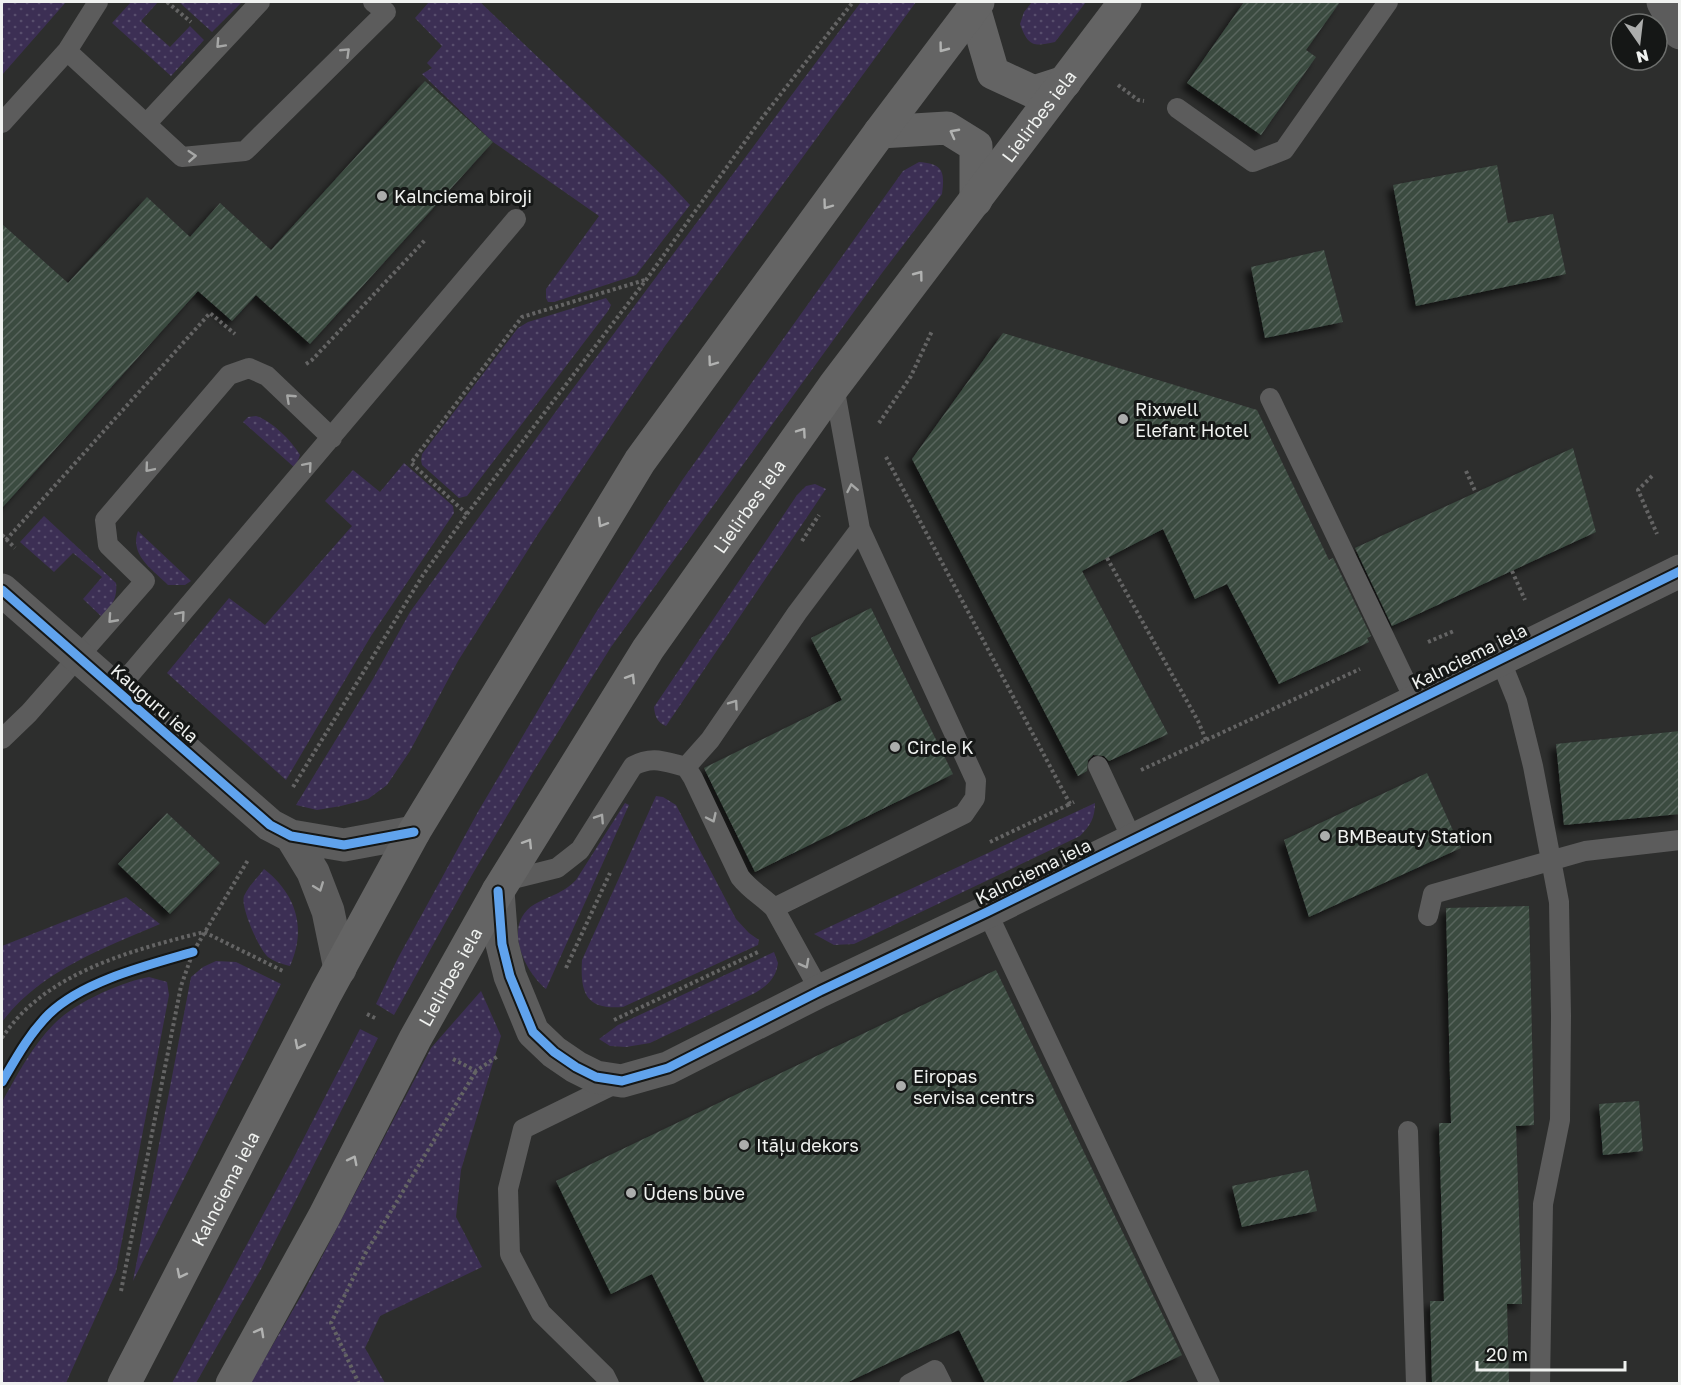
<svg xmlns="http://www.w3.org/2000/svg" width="1681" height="1385" font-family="'Golos Text',sans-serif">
  <defs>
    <pattern id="grass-dots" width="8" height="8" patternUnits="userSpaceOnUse" patternTransform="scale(1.5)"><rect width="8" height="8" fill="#3c2f54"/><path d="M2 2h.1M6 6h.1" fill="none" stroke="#584e6d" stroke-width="1.8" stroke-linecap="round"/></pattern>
    <pattern id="building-hatch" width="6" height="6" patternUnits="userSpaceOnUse" patternTransform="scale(1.5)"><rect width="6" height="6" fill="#3b4b41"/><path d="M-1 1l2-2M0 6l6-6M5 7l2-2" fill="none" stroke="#58655d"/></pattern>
    <filter id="shadow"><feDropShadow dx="-5.5" dy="5.5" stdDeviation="3" flood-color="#0009"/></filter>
  </defs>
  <rect width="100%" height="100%" fill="#2d2e2d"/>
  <path fill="url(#grass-dots)" d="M2,2h64l-64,73z
    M131,2h27l-17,19 29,26 20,-21 14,14 -33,36 -59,-53z
    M179,2h63l-30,30z
    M429,2h51l184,175 26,28 -54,70 -82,27h-6l-2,-4v-9l53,-73 -106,-74 -71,-68 10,-6 -5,-5 15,-17 -27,-28z
    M861,2h55l-251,344 -127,188 -80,127 -48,90 -23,34 -19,14 -27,7 -24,4 -21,-5 77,-126 37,-67 144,-198z
    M1032,2h54l-31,40c-22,5 -27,4 -35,-18l4,-12z
    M919,162c24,2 26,9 23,32l-60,79 -271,374 -78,125 -64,108 -75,135 -18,-11 22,-46 81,-148 116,-196 88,-135 220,-308z
    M606,298l5,7 -3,6 -141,185 -8,2 -37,-33 -1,-5 1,-6 96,-126 10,-6z
    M256,416c16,5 36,25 44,39l-5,13 -52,-46 5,-5z
    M404,463l49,43 1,7 -83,123 -85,144 -119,-107 62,-75 36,27 87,-99 -27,-25 28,-31 27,22z
    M815,484l11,5 -160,237c-9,-4 -11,-9 -12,-19l143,-212 9,-9z
    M44,516l72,67c2,15 -5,23 -13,35l-20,-19 19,-22 -29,-24 -19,19 -34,-30z
    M138,531l53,50 -6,4h-17c-15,-15 -39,-30 -30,-54z
    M656,796l7,1 13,8 60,114 13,14 10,7 -1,5 -135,62c-37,3 -43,-14 -41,-47z
    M625,803l4,2 -83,184c-23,-19 -44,-66 -11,-85 16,-9 27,-10 41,-24z
    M1095,803c0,15 -5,23 -15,33l-226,108 -20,1 -20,-11z
    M264,869c32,25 43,59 26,97 -8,-2 -15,-4 -22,-9 -9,-8 -28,-50 -24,-61 4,-9 14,-19 20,-27z
    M126,897l34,27c-56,24 -120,47 -158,98v-76z
    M774,952l4,11c-2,15 -10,22 -23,30l-105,50 -24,4 -16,-1 -11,-7 19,-14z
    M216,961l20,1 45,22 -148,297 58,-304 12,-10z
    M149,977l18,5 2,13 -53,277 -50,111h-64v-281c15,-27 30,-56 52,-78 20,-21 67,-42 95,-47z
    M481,991l20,45 -40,134 -5,47 26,50 -102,49 -15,32 20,35 -135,1 54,-93 127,-243z
    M360,1029l18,9 -117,231 -65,114h-24l121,-224z"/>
  <path fill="url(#building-hatch)" filter="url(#shadow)" d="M1244,2h96l-34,48 10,7 -55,78 -74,-52z
    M425,81l68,61 -183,202 -54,-49 -24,26 -34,-30 -196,217v-284l66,59 79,-86 43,40 30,-34 51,47z
    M1497,165l11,58 45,-9 13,60 -150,32 -23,-121z
    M1324,250l19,72 -78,16 -14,-71z
    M1003,333l254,77 72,150 4,-2 38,78 -4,2 2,4 -90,42 -52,-100 -32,15 -32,-70 -81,42 86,163 -59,27 -5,-5 -11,-1 -5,5 -1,11 -9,5 -166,-317z
    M1573,448l23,84 -204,94 -37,-78z
    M871,608l82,166 -198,98 -51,-104 138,-68 -31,-62z
    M1680,731v83l-116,11 -8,-81z
    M1427,773l34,75 -152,69 -25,-77z
    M167,813l53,50 -50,51 -52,-50z
    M1529,906l5,219 -18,1 6,178h-15l2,79h-77l-2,-82h14l-5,-178h12l-5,-215z
    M996,970l186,385 -59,28h-138l-26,-53 -113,53h-141l-53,-109 -41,20 -55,-113z
    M1639,1101l4,50 -40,4 -4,-51z
    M1308,1170l9,41 -75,16 -10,-41z"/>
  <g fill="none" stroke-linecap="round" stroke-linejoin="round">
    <path stroke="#646464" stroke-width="4" stroke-dasharray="3 3" stroke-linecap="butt" d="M167,2l24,20
      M1118,85l20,15 6,1
      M306,364l6,-4 114,-121
      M879,423l32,-47 21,-45
      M886,457l184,347 4,-2
      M1466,471l10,22
      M1652,476l-14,14 19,44
      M467,514l-56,-51 111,-146 123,-37
      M2,535l13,13
      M6,540l204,-227 25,21
      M802,541l17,-26
      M1107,558l91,163 8,19
      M1512,571l13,29
      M1428,642l26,-11
      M1141,770l219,-101
      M293,787l130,-212 44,-61 179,-234 116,-162 91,-116
      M990,842l80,-38
      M566,968l44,-95
      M367,1014l10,5
      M614,1020l144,-68
      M2,1038c42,-65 130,-88 202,-106l81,40
      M453,1059l23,12 22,-15
      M121,1291l60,-305 12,-34 55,-92
      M359,1384l-28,-61 34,-69 111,-183"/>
    <path stroke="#5c5c5c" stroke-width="20" d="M67,51l31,-49
      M1177,108l76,54 31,-12 104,-148
      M2,123l65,-72 115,106 63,-6 141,-139 -13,-10
      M146,124l114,-122
      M1270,398l145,303
      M1500,659l17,42 16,65 26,136 2,114 -1,104 -17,84 -3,180
      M116,691l400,-472
      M2,739l27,-26 116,-132 -37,-36 -3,-25 124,-145 20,-7 18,8 65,62
      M1098,766l35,75
      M686,767l7,11 47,99c11,14 22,19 34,31l46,83
      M505,881l52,-13 23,-18 53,-84c20,-11 32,-4 53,1l24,-27 87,-127 63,-84 -26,-143
      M774,908l190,-94 11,-16 1,-17 -116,-252
      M987,912l223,472
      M1428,916l5,-22 152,-43 95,-11
      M1408,1131l8,253
      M609,1384l-4,-8 -64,-63 -31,-59 -2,-65 15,-60 96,-47
      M909,1384l26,-14 7,14"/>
    <path stroke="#5c5c5c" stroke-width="33" d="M1663,2l17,31
      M2,590l268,235 21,11 53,9 70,-13
      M291,836l22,36 15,39 12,58
      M498,891l4,53 8,32 23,56 21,20 22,15 20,10 26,4 46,-13 152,-77 167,-79 693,-341"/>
    <g stroke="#646464" stroke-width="33">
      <path d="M974,8l19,65 41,19 31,-10"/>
      <path d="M880,132l67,-4 29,18v54"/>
      <path id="s1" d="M124,1384l202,-391 88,-161 226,-371 240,-329 98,-130"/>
      <path id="s2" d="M232,1384l92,-167 91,-178 83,-148 150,-242 186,-263 291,-384"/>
    </g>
    <defs>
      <path id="cycleway" d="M2,590l268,235 21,11 53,9 70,-13
        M498,891l4,53 8,32 23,56 21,20 22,15 20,10 26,4 46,-13 152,-77 167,-79 693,-341
        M2,1082c14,-24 27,-48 47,-68 34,-33 99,-49 144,-62"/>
    </defs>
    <use href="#cycleway" stroke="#151716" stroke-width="13"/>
    <use href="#cycleway" stroke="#60a3ed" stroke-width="9"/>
  </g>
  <defs><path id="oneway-chevron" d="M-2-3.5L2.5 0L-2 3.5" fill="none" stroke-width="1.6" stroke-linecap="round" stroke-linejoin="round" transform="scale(1.5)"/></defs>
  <g stroke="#a6a7a6">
    <use href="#oneway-chevron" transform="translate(220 44) rotate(133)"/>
    <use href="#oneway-chevron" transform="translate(346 52) rotate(-44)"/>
    <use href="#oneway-chevron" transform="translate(192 156) rotate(-4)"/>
    <use href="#oneway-chevron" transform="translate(290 398) rotate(-137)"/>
    <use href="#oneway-chevron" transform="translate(308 466) rotate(-49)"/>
    <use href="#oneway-chevron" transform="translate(149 468) rotate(130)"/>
    <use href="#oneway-chevron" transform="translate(852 488) rotate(-101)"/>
    <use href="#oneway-chevron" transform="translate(181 615) rotate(-49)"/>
    <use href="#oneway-chevron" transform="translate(112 619) rotate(132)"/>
    <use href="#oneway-chevron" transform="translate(734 704) rotate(-55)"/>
    <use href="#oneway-chevron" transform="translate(600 818) rotate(-57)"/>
    <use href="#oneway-chevron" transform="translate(712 818) rotate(65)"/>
    <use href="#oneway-chevron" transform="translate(319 887) rotate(69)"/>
    <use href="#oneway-chevron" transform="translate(805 964) rotate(62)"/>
  </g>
  <g stroke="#b1b2b1">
    <use href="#oneway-chevron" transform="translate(943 48) rotate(127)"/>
    <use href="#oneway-chevron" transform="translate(954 133) rotate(-152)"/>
    <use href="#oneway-chevron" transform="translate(827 205) rotate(126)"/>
    <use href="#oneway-chevron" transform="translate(919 275) rotate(-53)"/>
    <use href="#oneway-chevron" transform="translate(712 362) rotate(126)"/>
    <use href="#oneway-chevron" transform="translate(802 432) rotate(-55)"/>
    <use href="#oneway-chevron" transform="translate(602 523) rotate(121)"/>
    <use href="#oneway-chevron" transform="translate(631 678) rotate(-58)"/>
    <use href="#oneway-chevron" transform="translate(528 843) rotate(-58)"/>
    <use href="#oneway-chevron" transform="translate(299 1045) rotate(117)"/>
    <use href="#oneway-chevron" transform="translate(353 1160) rotate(-63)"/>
    <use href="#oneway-chevron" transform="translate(181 1274) rotate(117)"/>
    <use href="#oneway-chevron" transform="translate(260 1332) rotate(-61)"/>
  </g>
  <g fill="#acadac" stroke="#151716" stroke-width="2">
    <circle cx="382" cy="196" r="6"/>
    <circle cx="1123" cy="419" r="6"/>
    <circle cx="895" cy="747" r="6"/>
    <circle cx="1325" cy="836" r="6"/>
    <circle cx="901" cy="1086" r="6"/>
    <circle cx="744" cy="1145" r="6"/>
    <circle cx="631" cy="1193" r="6"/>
  </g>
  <g text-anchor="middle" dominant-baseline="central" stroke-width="6" stroke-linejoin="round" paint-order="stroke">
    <g font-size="18" fill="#f0f2f0" stroke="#151716">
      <text stroke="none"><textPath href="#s2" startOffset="1506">Lielirbes iela</textPath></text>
      <text stroke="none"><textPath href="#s2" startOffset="1020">Lielirbes iela</textPath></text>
      <text transform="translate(1469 656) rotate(-26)">Kalnciema iela</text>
      <text transform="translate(155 703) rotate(41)">Kauguru iela</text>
      <text transform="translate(1033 871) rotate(-26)">Kalnciema iela</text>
      <text stroke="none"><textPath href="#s2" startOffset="462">Lielirbes iela</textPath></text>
      <text stroke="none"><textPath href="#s1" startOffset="220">Kalnciema iela</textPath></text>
    </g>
    <g font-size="18" fill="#f0f2f0" stroke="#151716" text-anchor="start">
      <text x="394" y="196">Kalnciema biroji</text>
      <text x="1135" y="409">Rixwell<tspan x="1135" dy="21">Elefant Hotel</tspan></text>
      <text x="907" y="747">Circle K</text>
      <text x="1337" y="836">BMBeauty Station</text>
      <text x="913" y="1076">Eiropas<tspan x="913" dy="21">servisa centrs</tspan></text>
      <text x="756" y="1145">Itāļu dekors</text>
      <text x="643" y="1193">Ūdens būve</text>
    </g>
  </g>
  <rect width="1681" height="1385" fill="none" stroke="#f0f2f0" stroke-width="6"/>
  <g transform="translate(1639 42) rotate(166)"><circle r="28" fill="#151716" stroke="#6d6f6d" stroke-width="1.5"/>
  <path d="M0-4.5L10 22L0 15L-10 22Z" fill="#acadac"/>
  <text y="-9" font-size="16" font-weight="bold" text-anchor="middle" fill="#f0f2f0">N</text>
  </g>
  <path d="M1477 1361v9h148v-9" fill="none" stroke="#f0f2f0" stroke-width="3"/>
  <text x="1486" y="1361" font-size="18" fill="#f0f2f0" stroke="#151716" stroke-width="4.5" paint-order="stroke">20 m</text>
</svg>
